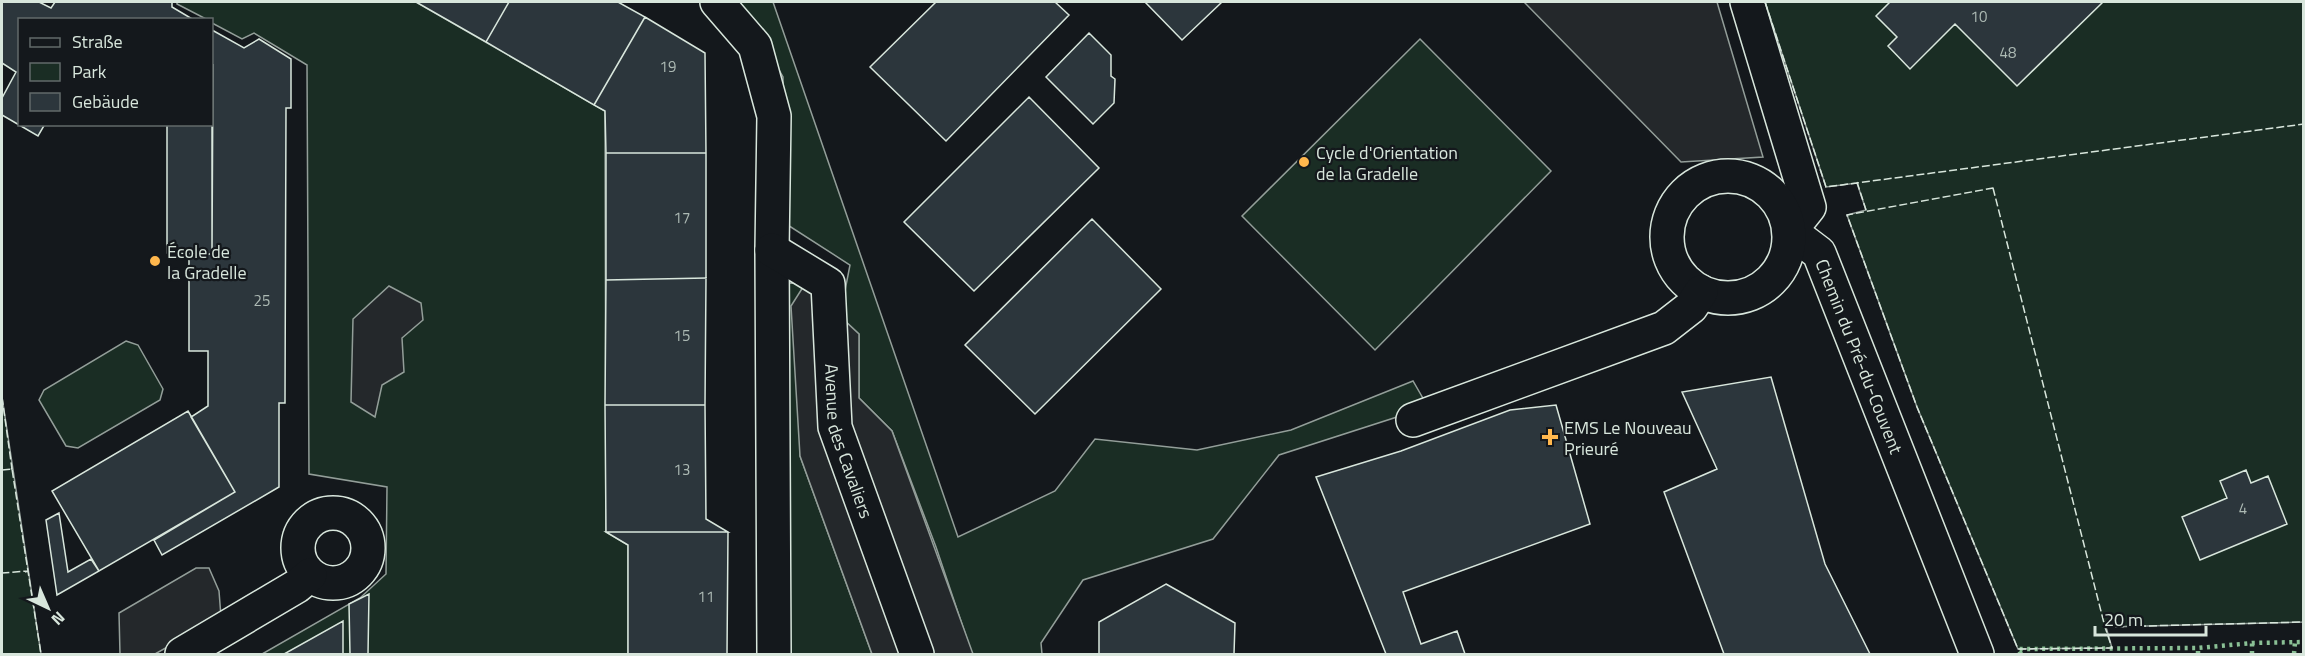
<svg xmlns="http://www.w3.org/2000/svg" width="2305" height="656" font-family="'Titillium Web',sans-serif">
  <rect width="100%" height="100%" fill="#14181c"/>
  <path fill="#1a2d24" stroke="#939e99" stroke-width="1.5" d="M177,2h239l189,109 1,421 22,13v109h-366l98,-56 26,-24 1,-87 -78,-13 -2,-409 -53,-32 -12,6 -30,-16v-3l-6,-1 -29,-15z
    M731,2h42l185,535 97,-46 40,-52 102,11 94,-20 122,-49 15,26 -149,48 -66,84 -130,41 -42,63 1,11h-70l-36,-107 -44,-116 -33,-33v-64l-19,-18 10,-51 -67,-43v-145l-28,-49z
    M1765,2h538v620l-197,5 6,21 -94,1 -101,-242 -70,-192 19,-5 -9,-27 -31,4z
    M1420,39l131,132 -176,179 -133,-134z
    M789,283l16,1 -5,172 72,198h-87l-2,-353z
    M126,341l12,4 25,44 -3,11 -82,48 -12,-2 -27,-46 5,-10z
    M2,397l39,257h-39z"/>
  <path fill="#24282b" stroke="#939e99" stroke-width="1.5" d="M1524,2h193l46,155 -82,5z
    M805,284l54,50v64l33,33 81,223h-101l-72,-198 -9,-150z
    M389,286l32,17 2,17 -21,18 2,34 -22,13 -7,32 -24,-15 2,-83z
    M196,568h13l10,23 2,26 -66,37h-35l-1,-41z"/>
  <path fill="#2c363c" stroke="#d8e6dc" stroke-width="1.5" d="M2,2h37l12,6 4,-6h117v5l22,13h-174v104h25l-7,12 -36,-21v-17l14,-26 -14,-9z
    M416,2h93l-23,40z
    M509,2h109l27,15 -51,88 -108,-63z
    M936,2h119l14,13 -123,126 -76,-74z
    M1145,2h77l-40,38z
    M1890,2h213l-86,84 -62,-62 -45,45 -22,-23 9,-9 -21,-21z
    M645,17l60,36 1,100h-100l-1,-42 -11,-6z
    M212,30l32,18 15,-9 32,20v49h-5l-1,295h-6v84l-117,68 -8,-15 81,-48 -44,-75 17,-11v-55h-19v-97h23z
    M1089,33l22,22v21l4,3 -1,24 -21,21 -47,-47z
    M213,64l-1,190 -45,-1v-129h45z
    M1029,97l70,71 -125,123 -70,-69z
    M606,153h100v125l-100,2z
    M1092,219l69,70 -126,125 -70,-69z
    M706,278l-1,127h-100l1,-125z
    M1771,377l54,187 45,90h-146l-60,-162 53,-23 -35,-77z
    M605,405h100l1,114 22,13h-122z
    M1556,405l34,119 -187,68 18,52 36,-13 8,23h-79l-70,-177 85,-26 109,-41z
    M188,411l47,81 -136,79 -47,-80z
    M2246,470l5,13 17,-7 19,48 -87,36 -18,-43 45,-19 -7,-17z
    M59,513l9,59 23,-13 8,12 -42,24 -11,-75z
    M606,532h122l-1,122h-99v-109z
    M1166,584l69,39 -1,31h-135v-32z
    M369,594l-1,60h-18l-1,-50z
    M343,621v33h-59z"/>
  <g fill="none" stroke-linecap="round" stroke-linejoin="round">
    <defs>
      <g id="minor">
        <path d="M717,2l38,44 19,70 -2,134 2,404"/>
        <path id="s1" d="M1747,2l62,205 -19,24 29,22 158,401"/>
        <circle cx="1728" cy="237" r="61"/>
        <path id="s2" d="M772,250l56,34 7,143 82,227"/>
        <path d="M1413,420l251,-92 27,-21 10,-15"/>
        <circle cx="333" cy="548" r="35"/>
        <path d="M182,654l115,-68 13,-11"/>
      </g>
    </defs>
    <use href="#minor" stroke="#d8e6dc" stroke-width="36"/>
    <use href="#minor" stroke="#14181c" stroke-width="33"/>
    <path stroke="#8ac095" stroke-width="4.5" stroke-dasharray="3 4.5" stroke-linecap="butt" d="M2021,654l-3,-5 180,-1
      M2198,654v-6l54,-5 52,-1
      M2252,654v-11
      M2294,654l1,-12"/>
    <path stroke="#d8e6dc" stroke-width="1.5" stroke-dasharray="8 3" stroke-linecap="butt" d="M1765,2l61,185 478,-63
      M1857,182l9,28
      M1993,188l112,439 7,21 -94,1 -101,-242 -70,-192z
      M2,397l10,72h-2
      M2,470l10,-1 16,102 -26,2
      M25,572l3,-1 13,83
      M2105,627l199,-5"/>
  </g>
  <g fill="#ffb74d" stroke="#14181c" stroke-width="2">
    <circle cx="1304" cy="162" r="6"/>
    <circle cx="155" cy="261" r="6"/>
    <path d="M1547 428h6v6h6v6h-6v6h-6v-6h-6v-6h6z"/>
  </g>
  <g text-anchor="middle" dominant-baseline="central" stroke-width="4.5" stroke-linejoin="round" paint-order="stroke">
    <g font-size="15" fill="#adbab4">
      <text x="1979" y="16">10</text>
      <text x="2008" y="52">48</text>
      <text x="668" y="66">19</text>
      <text x="682" y="217">17</text>
      <text x="262" y="300">25</text>
      <text x="682" y="335">15</text>
      <text x="682" y="469">13</text>
      <text x="2243" y="508">4</text>
      <text x="706" y="596">11</text>
    </g>
    <g font-size="18" fill="#d8e6dc" stroke="#14181c" text-anchor="start">
      <text x="1316" y="152">Cycle d'Orientation<tspan x="1316" dy="21">de la Gradelle</tspan></text>
      <text x="167" y="251">École de<tspan x="167" dy="21">la Gradelle</tspan></text>
      <text x="1564" y="427">EMS Le Nouveau<tspan x="1564" dy="21">Prieuré</tspan></text>
    </g>
    <g font-size="18" fill="#d8e6dc" stroke="#14181c">
      <text stroke="none"><textPath href="#s1" startOffset="392">Chemin du Pré-du-Couvent</textPath></text>
      <text stroke="none"><textPath href="#s2" startOffset="225">Avenue des Cavaliers</textPath></text>
    </g>
  </g>
  <rect width="2305" height="656" fill="none" stroke="#d8e6dc" stroke-width="6"/>
  <rect x="18" y="18" width="195" height="108" fill="#14181c" stroke="#626a69" stroke-width="1.5"/>
  <rect x="30" y="38" width="30" height="9" fill="#14181c" stroke="#626a69" stroke-width="1.5"/>
  <text x="72" y="48" font-size="18" fill="#d8e6dc">Straße</text>
  <rect x="30" y="63" width="30" height="18" fill="#1a2d24" stroke="#626a69" stroke-width="1.5"/>
  <text x="72" y="78" font-size="18" fill="#d8e6dc">Park</text>
  <rect x="30" y="93" width="30" height="18" fill="#2c363c" stroke="#626a69" stroke-width="1.5"/>
  <text x="72" y="108" font-size="18" fill="#d8e6dc">Gebäude</text>
  <g transform="translate(48 608) rotate(136)" stroke="#14181c" stroke-width="4.5" paint-order="stroke">
  <path d="M0-4.5L10 22L0 15L-10 22Z" fill="#d8e6dc"/>
  <text y="-9" font-size="16" font-weight="bold" text-anchor="middle" fill="#d8e6dc">N</text>
  </g>
  <path d="M2095 626v9h111v-9" fill="none" stroke="#d8e6dc" stroke-width="3"/>
  <text x="2104" y="626" font-size="18" fill="#d8e6dc" stroke="#14181c" stroke-width="4.5" paint-order="stroke">20 m</text>
</svg>
